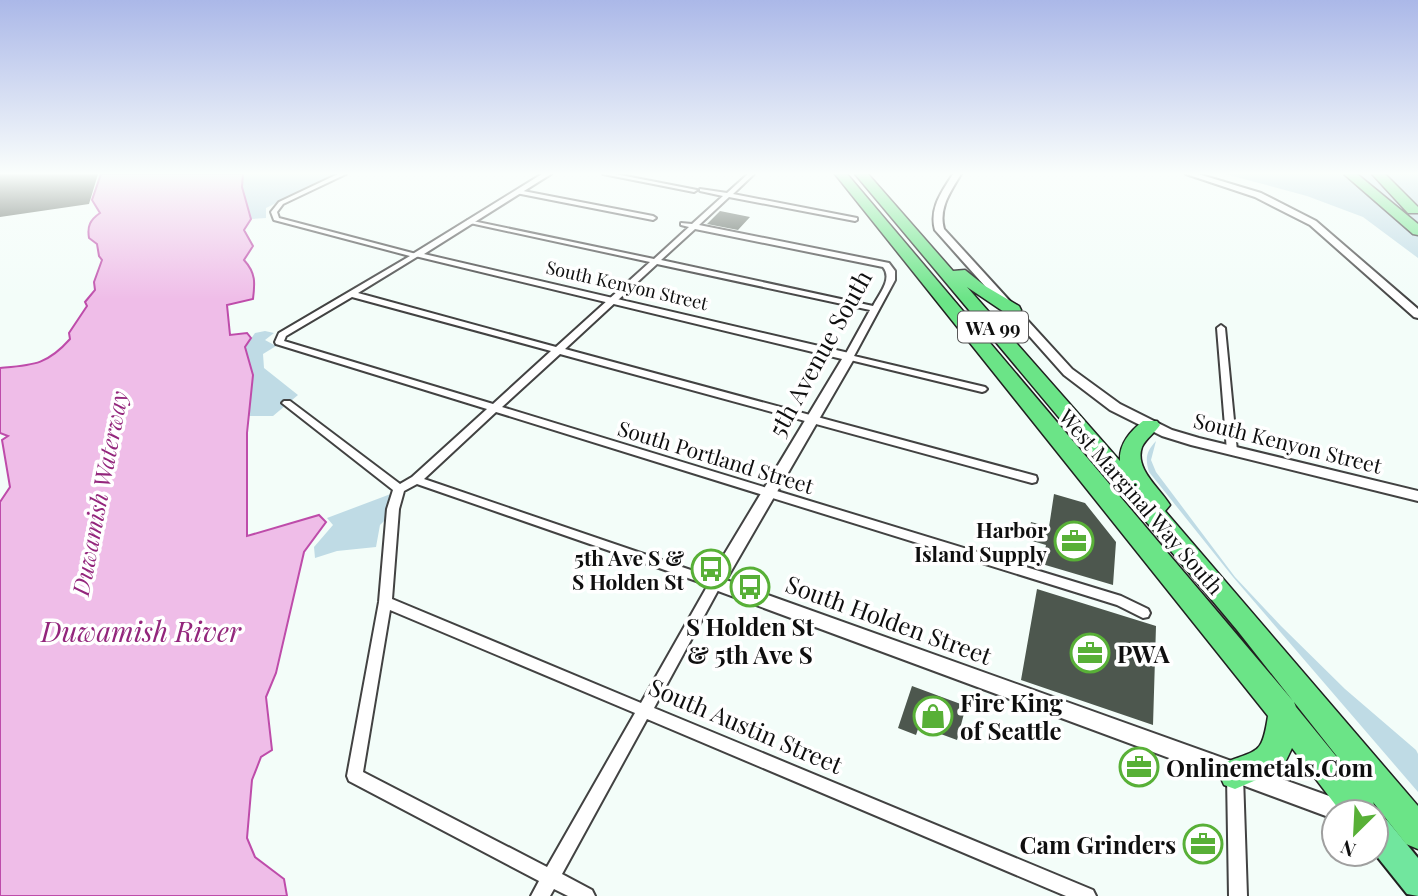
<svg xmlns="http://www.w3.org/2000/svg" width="1418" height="896" font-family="'Playfair Display',serif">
  <rect width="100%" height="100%" fill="#f3fdf9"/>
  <path fill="#bfdbe5" d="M243,174h92l-69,34v10l-15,1 -10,-32z
    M1225,174h193v84l-55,-41 -56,-21z
    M265,331l9,2 -9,7 11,6 -13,8 1,14 34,27 -25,21h-24l4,-40 -8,-29 10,-14z
    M1156,441l-5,19 5,12 79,105 46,49 64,63 71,61 2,4v38l-185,-215 -84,-105c-4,-14 -3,-20 7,-31z
    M396,492l-7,24 -9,9 -4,22 -39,4 -22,7 -1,-11 19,-22 -6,-7z"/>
  <path fill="#efbde8" stroke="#be4caa" stroke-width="2" d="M101,174h142l-1,13 9,32 -7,11 9,16 -9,14c12,13 11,23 9,39l-26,6 3,30 17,-2 4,5 -6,9 8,28 -6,58v103l72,-21 7,7 -22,30 -28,121 -10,24 6,53 -11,7 -9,23 -5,58 8,19 29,22 3,17h-287v-394l10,-15 -8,-47 6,-4 -8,-3v-65c33,-3 47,-3 70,-29l-1,-6 18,-27 -2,-4 10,-12 -1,-8 8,-22 -3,-4 -2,-12 -8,-6c-2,-12 1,-18 11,-25l-8,-13z"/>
  <path fill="#4d574e" d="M0,174h98l-9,30 -89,13z
    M720,211l30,6 -12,13 -31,-6z
    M1054,494l31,9 31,39 -3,43 -71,-21 4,-19 -17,-5v-8l2,-10 18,5z
    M1037,589l119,37 -3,99 -132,-45z
    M912,686l54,20 -9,34 -38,-14 -3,9 -18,-7z"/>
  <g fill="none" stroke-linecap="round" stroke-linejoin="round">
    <defs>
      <path id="minor" d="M338,174h8l-63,30 -6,8 2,6 141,37 -62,38 198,54 94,-85 -180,-39 -3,-2 1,-1 186,39 35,-32 -8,-2v-2l11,1 31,-28 -23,-5v-2l27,4 21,-19h6l-21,20 124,24v2l-2,1 -126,-24 -30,28 190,38 6,8v9l-41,76 131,31 2,2 -2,2 -3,1 -136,-33 -2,-2 26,-47 -213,-46 -92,85 471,127 1,3 -1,3 -4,1 -472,-129 -58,53 619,189 27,13 2,4 -2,4 -5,1 -26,-13 -621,-193 -72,67 296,101 2,3 -68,125 439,182 3,6h-30l-419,-177 -85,155 30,16 3,6h-27l-14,-7 -4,7h-19l8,-15 -190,-100 -2,-5 32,-174 8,-93 6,-19 -111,-87 2,-2h6l110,83 12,-7 75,-68 -211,-65 -1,-2 4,-9 131,-77 -136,-36 -3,-8 8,-10zM695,229l188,38c10,12 -4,27 -10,39l-212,-46zM352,297l199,54 -58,53 -209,-63 2,-5zM417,484l291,101 -67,118 -249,-104 7,-90 5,-18zM390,610l245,103 -88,154 -184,-95z
        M603,174h12l82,16 -3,2z
        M518,190l135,26 3,2 -3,2 -137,-27v-2z
        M1221,325l4,3 12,123 -5,3 -5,-3 -10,-123z
        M1235,768l6,3 2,5 4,120h-18l-2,-120 2,-5z"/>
      <path id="tertiary" d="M542,174h9l-127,80 425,99 6,4 -129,223 617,221 8,3 3,8h-20v7l-624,-231 -2,-5 2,-5 132,-219 -431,-104z
        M953,174h8c-10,17 -23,34 -17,55l128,140 48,35 52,26 27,8 219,53v10l-227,-56 -29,-9 -52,-26 -46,-35 -129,-145c-6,-22 7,-38 18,-56z
        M1186,174h12l63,19 55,28 102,88v9l-4,-1 -104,-92 -55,-28z"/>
      <path id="trunk" d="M1376,816l11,4 31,38v38l-11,-2 -32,-40z"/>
      <path id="motorway" d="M835,174h12l446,527 -56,-71 -382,-456h13l85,97 12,-1 20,16 34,20 2,4 -2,4h-12l-40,-27 153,174c-1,-18 11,-30 23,-40h14l3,4c-5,8 -14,13 -18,22 -8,22 18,41 28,58l-5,6 253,295v43l-12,-5 -33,-42 4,10 -1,3v-3h-35l-49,-64 -10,21 -47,20 -11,-4 -5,-11 5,-11c35,-14 38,-8 44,-47zM1294,702l64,81 -62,-76z
        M1344,174h13l61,50v11l-5,-1z
        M1372,174h13l33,33v6h-10z"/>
    </defs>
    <use href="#minor" stroke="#424242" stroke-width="4"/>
    <use href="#tertiary" stroke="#424242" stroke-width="4"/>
    <use href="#trunk" stroke="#202020" stroke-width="4"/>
    <use href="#motorway" stroke="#202020" stroke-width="3"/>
    <use href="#minor" fill="#fff" fill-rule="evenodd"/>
    <use href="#tertiary" fill="#fff" fill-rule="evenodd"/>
    <use href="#trunk" fill="#71e69e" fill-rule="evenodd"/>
    <use href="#motorway" fill="#6be487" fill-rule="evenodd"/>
  </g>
  <linearGradient id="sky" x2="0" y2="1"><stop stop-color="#abb8e8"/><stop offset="0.58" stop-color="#fafefc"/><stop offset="1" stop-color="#fafefc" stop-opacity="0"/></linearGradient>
  <rect width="1418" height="299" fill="url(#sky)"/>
  <defs>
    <symbol id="office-ring" viewBox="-11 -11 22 22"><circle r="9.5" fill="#fff" stroke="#58b037" stroke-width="1.5"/><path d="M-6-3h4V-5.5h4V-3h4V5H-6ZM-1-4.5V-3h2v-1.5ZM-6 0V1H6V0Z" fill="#58b037"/></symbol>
    <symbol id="bus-ring" viewBox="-11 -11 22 22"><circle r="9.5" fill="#fff" stroke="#58b037" stroke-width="1.5"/><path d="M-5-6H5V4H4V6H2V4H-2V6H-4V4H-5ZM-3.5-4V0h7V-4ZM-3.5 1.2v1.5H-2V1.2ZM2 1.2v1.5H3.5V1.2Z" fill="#58b037"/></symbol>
    <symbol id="shop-ring" viewBox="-11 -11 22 22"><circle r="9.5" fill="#fff" stroke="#58b037" stroke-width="1.5"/><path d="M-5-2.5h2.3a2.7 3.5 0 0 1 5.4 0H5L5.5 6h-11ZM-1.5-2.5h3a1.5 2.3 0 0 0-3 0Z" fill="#58b037"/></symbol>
  </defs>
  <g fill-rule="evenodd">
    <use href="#office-ring" x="1052" y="519" width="44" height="44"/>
    <use href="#bus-ring" x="689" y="547" width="44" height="44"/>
    <use href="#bus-ring" x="728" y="565" width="44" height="44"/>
    <use href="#office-ring" x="1068" y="631" width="44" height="44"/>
    <use href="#shop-ring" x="911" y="694" width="44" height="44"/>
    <use href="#office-ring" x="1117" y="745" width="44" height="44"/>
    <use href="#office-ring" x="1181" y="822" width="44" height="44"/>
  </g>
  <g text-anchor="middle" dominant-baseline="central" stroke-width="7" stroke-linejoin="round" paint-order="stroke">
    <g font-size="18" fill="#0f0f0f" stroke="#fff">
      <text transform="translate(627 285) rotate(13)">South Kenyon Street</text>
    </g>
    <rect fill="#fff" stroke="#575757" stroke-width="2" x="958" y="311.5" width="70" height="31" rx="5"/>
    <g font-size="19" font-weight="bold" fill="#0f0f0f">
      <text x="993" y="327">WA 99</text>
    </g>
    <g font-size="21" fill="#0f0f0f" stroke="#fff">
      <text transform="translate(1288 442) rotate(14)">South Kenyon Street</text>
      <text transform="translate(716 456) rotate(17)">South Portland Street</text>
      <text transform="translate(1142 501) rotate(49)">West Marginal Way South</text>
    </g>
    <g font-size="21" font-weight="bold" fill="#0f0f0f" stroke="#fff" text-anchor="end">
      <text x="1047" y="529">Harbor<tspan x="1047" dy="24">Island Supply</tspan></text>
      <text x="684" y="557">5th Ave S &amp;<tspan x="684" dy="24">S Holden St</tspan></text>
    </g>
    <g font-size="23" font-style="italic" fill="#93267c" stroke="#fff">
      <text transform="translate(99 493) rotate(-79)">Duwamish Waterway</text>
    </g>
    <g font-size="24" fill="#0f0f0f" stroke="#fff">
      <text transform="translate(819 353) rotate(-61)">5th Avenue South</text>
      <text transform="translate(889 619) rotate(20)">South Holden Street</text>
      <text transform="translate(746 725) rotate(23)">South Austin Street</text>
    </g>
    <g font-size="24" font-weight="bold" fill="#0f0f0f" stroke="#fff" text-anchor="start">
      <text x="750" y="626" text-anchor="middle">S Holden St<tspan x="750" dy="28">&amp; 5th Ave S</tspan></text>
      <text x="1117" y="653">PWA</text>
      <text x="960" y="702">Fire King<tspan x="960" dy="28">of Seattle</tspan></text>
      <text x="1166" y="767">Onlinemetals.Com</text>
      <text x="1176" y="844" text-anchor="end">Cam Grinders</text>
    </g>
    <g font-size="28" font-style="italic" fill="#93267c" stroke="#fff">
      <text x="141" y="630">Duwamish River</text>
    </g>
  </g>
  <g transform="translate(1355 833) rotate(204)"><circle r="33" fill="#ffffff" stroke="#9f9f9f" stroke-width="2"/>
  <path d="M0-5L12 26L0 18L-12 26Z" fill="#58b037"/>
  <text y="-10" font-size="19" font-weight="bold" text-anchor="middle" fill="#0f0f0f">N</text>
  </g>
</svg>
